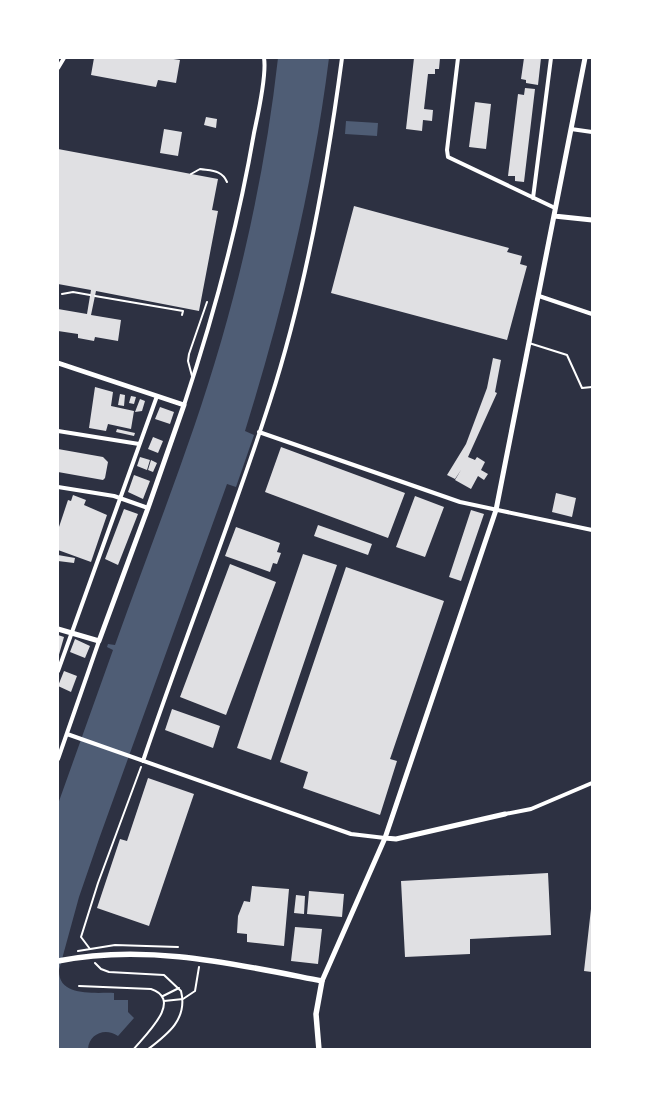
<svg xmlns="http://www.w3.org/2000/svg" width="650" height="1107" font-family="Overpass,sans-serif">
  <rect width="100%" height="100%" fill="#2d3142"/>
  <path fill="#4f5d75" d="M278,58h51c-16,127 -46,251 -84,373l9,4 -18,52 -9,-3 -128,355 -20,58 -20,73c-1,28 37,22 55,23v7h14v12l6,6 -16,18c-13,-9 -29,-2 -30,13h-30v-245l55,-154 -6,-3 1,-3 7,1c26,-73 54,-145 79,-218 41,-119 70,-244 84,-369z
    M346,121l32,2 -1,13 -32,-2z"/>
  <path fill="#e0e0e3" d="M94,58h73l13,2 -4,23 -18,-3 -2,7 -65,-12z
    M414,58h26l-1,11h-4v5h-7l-4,35 9,1 -1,11 -9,-1 -1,11 -16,-2z
    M524,58h17l-3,27 -12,-2v-3l-5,-1z
    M525,88l10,1 -11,93 -9,-1v-5h-7l10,-82 6,1z
    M475,102l16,2 -5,45 -17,-2z
    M206,117l11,2 -1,9 -12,-3z
    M164,129l18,3 -4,24 -18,-3z
    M58,149l160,30 -6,31 6,1 -19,100 -103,-20 -5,24 30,5 -3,21 -23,-4 -1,4 -16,-3v-4l-20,-3v-22l29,5 4,-24 -33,-6z
    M354,206l155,42 -2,4 15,4 -2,8 7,2 -20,74 -176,-47z
    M493,358l8,2 -6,32 2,1 -29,64 7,3 2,-3 8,5 -4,8 7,4 -4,6 -6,-4 -7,13 -16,-9 6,-10 -6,9 -8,-4 19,-31 21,-56z
    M95,387l18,5 -2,14 23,5 -3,18 -23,-5 -2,7 -17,-3z
    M120,394l5,1 -1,11 -6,-1z
    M131,396l5,1 -2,7 -5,-1z
    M140,399l5,2 -3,10 -7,1z
    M160,407l14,5 -4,12 -15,-5z
    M117,429l18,4 -1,3 -18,-4z
    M153,437l10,4 -5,12 -10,-4z
    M281,447l124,46 -17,45 -123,-46z
    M58,449l45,8 5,5 -3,16 -2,2 -45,-8z
    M140,457l10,3 -3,10 -10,-4z
    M151,460l6,3 -4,9 -5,-2z
    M134,475l16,6 -7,18 -15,-7z
    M556,493l20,5 -4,19 -20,-5z
    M73,495l13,5 -2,5 23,10 -16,47 -33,-12v-20l10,-30 3,1z
    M415,496l29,11 -19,50 -29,-10z
    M124,509l14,5 -20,51 -13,-6z
    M471,510l13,4 -23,67 -12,-4z
    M318,525l54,19 -4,11 -54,-19z
    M236,527l44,16 -3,9 4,1 -4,11 -4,-1 -3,9 -45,-16z
    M303,554l34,11 -66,195 -34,-12z
    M58,555l17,3 -1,5 -16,-2z
    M230,564l46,18 -50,133 -46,-18z
    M346,567l98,34 -54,158 7,2 -17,54 -77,-27 5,-16 -28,-10z
    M58,635l6,2 -6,21z
    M75,639l15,7 -5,12 -15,-6z
    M64,671l13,5 -6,16 -13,-6z
    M172,709l48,17 -7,22 -48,-18z
    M148,778l46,16 -45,132 -52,-18 23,-69 7,2z
    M548,873l3,62 -81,4v15l-65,3 -4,-76z
    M252,886l37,3 -5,57 -37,-4v-8l-10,-1 1,-17 6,-15 6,1z
    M309,891l35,3 -2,23 -35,-3z
    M296,895l9,1 -1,18 -10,-1z
    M591,909h1v63l-8,-1z
    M295,927l27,2 -4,35 -27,-3z"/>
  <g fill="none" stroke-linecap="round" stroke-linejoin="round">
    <path stroke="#fff" stroke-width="2" d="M90,949l-9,-12 17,-54 43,-116
      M78,951l37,-6 63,2
      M95,963l6,6 8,3 55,3 17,16c7,28 -13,43 -34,59
      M79,986l72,3c33,11 -6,46 -18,61
      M163,996l16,-8
      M164,1001l19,-2 12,-8 4,-24"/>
    <path stroke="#fff" stroke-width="2" d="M191,174l9,-5c12,2 22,1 27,13
      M62,294l11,-2 17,3
      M95,296l88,15 -1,4
      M529,343l38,12 15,33 10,-1
      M192,376l-4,-15 1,-7 18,-52"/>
    <path stroke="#fff" stroke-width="4" d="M458,58l-11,92 1,7 107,51
      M58,68l6,-10
      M571,129l21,3
      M533,198l18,-140
      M539,296l53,18
      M184,405c30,-90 54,-179 70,-272 4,-19 13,-58 10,-75
      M58,431l81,13
      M259,432l201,70 132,28
      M58,487l56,9 34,12
      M58,671l99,-275
      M67,734l284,100 34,4
      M58,759l41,-118
      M143,761c41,-121 88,-239 127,-360 35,-108 57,-230 72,-343
      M505,814l26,-5 61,-26"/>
    <path stroke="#fff" stroke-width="5" d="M554,216l38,4
      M58,363l126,42 -36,103 -49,133 -41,-12
      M385,838l11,1 109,-25
      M322,981l63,-143 111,-328 89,-452"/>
    <path stroke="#fff" stroke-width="5.5" d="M58,961c88,-18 177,3 264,20l-6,33 3,36"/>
  </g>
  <rect width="650" height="1107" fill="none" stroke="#ffffff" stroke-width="118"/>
</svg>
